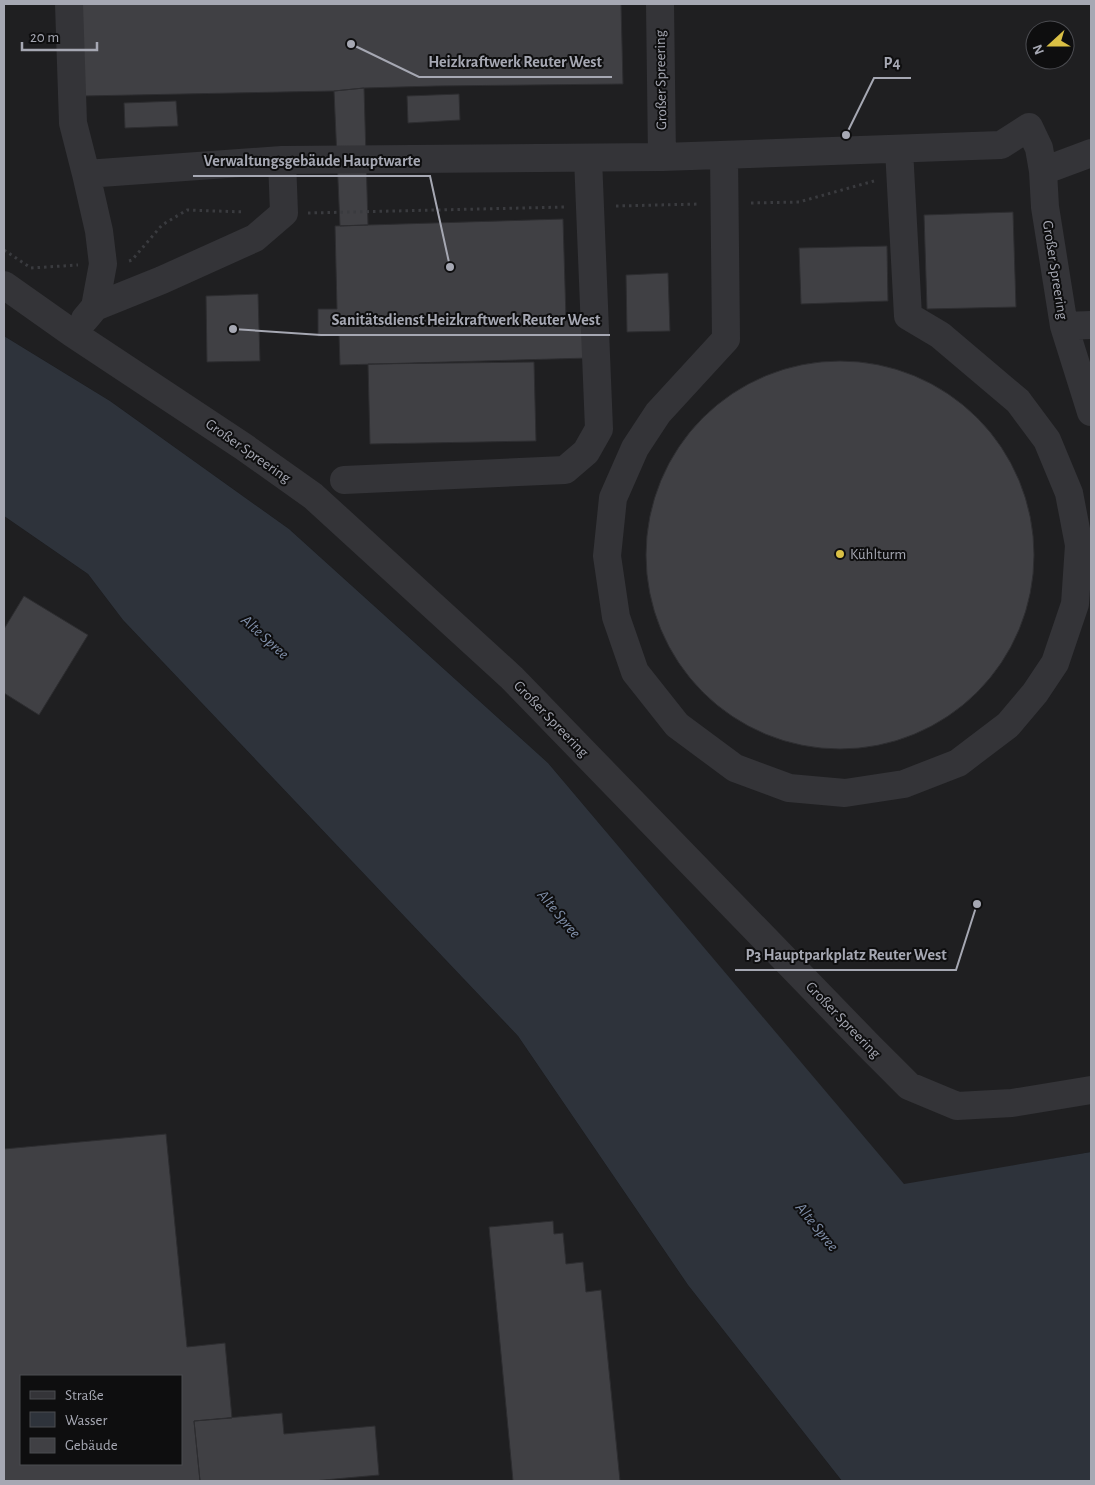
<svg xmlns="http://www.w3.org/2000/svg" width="1095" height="1485" font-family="'Alegreya Sans',sans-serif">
  <rect width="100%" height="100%" fill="#131314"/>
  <path fill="#1f1f21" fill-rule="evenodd" d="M4,4h1087v1148l-187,33 -356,-422 -259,-234 -179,-128 -106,-65zM1035,30h30v30h-30z
    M4,516l84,58 35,46 395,416 170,249 154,196h-838zM21,1376h160v88h-160z"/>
  <path fill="#2e333b" d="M4,336l106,65 179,128 259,234 356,421 187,-32v329h-249l-154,-196 -170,-249 -395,-416 -35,-46 -84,-58z"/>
  <path fill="#404044" stroke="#2d2d30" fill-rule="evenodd" d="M80,4h541l2,80 -187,2 -72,2 -30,3 -251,5z
    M364,88l4,137 -28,1 -6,-135z
    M459,94l1,26 -52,3 -1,-27z
    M176,101l2,25 -53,2 -1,-25z
    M1013,212l3,95 -89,2 -3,-94z
    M563,219l3,100h22l1,39 -249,7 -1,-30 -21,1v-27h19l-2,-83z
    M887,246l1,55 -87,3 -2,-56z
    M668,273l2,58 -43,1 -1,-57z
    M258,294l2,67 -53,1 -1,-66z
    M646 555a194 194 0 1 1 388 0a194 194 0 1 1-388 0Z
    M534,362l2,79 -166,3 -2,-80z
    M24,596l64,39 -49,80 -35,-22v-64z
    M166,1134l21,213 38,-4 7,75 -38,3 6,60h-196v-332zM21,1376h160v88h-160z
    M553,1221l1,13 9,-1 3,31 17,-2 3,30 15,-2 19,191h-107l-24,-254z
    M282,1413l2,21 91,-8 4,49 -66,6h-113l-6,-60z"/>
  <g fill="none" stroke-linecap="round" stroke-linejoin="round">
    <path stroke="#3a3b3f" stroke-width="3" stroke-dasharray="2.5 4" stroke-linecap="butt" d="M751,203l48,-1 75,-21
      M616,206l84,-2
      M308,213l257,-6
      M4,250l27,18 47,-3
      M129,261l3,-1 30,-35 25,-15 58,2"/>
    <path stroke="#343438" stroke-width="28" d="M69,4l4,119 13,51 196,-14 380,-3 339,-12 28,-18 10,21 4,23 2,36 19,119 27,86
      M660,4l2,153
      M724,155l2,184 -68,74 -23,35 -22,50 -6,58 9,61 19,55 42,53 58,43 54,20 56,5 59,-9 54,-21 50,-38 27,-32 20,-30 20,-59 4,-59 -10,-52 -22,-53 -29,-39 -78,-66 -32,-19 -9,-167
      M1043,171l48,-18
      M4,285l68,48 172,114 69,49 199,182 356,367 41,41 48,20 55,-3 79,-13
      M95,307l67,-27 93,-42 29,-25 -2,-53
      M85,319l10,-12 8,-43 -4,-33 -13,-57
      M1064,326l27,-1
      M344,480l221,-10 21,-18 13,-23 -11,-271"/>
  </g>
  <circle fill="#dac045" stroke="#0e0e0f" stroke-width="2" cx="840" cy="554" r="5"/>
  <g text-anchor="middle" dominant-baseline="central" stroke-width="4" stroke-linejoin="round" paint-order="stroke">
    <g font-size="15" fill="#a6a8b3" stroke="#0e0e0f">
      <text transform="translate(661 80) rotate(-91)">Großer Spreering</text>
      <text transform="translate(1055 270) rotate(81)">Großer Spreering</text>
      <text transform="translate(248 451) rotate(35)">Großer Spreering</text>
      <text transform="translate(551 719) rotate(46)">Großer Spreering</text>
      <text transform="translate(843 1020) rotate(46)">Großer Spreering</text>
    </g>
    <g font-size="15" fill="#a6a8b3" stroke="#0e0e0f" text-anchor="start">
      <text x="850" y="554">Kühlturm</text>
    </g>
    <g font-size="16" font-style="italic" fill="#8190aa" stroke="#0e0e0f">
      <text transform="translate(265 637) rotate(42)">Alte Spree</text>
      <text transform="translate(559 914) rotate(50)">Alte Spree</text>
      <text transform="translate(817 1227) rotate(51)">Alte Spree</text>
    </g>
  </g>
  <path fill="none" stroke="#a6a8b3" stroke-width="2" d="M351 44L419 77H612M846 135L874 78H911M450 267L430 176H193M233 329L321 335H610M977 904L956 970H735"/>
  <g fill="#a6a8b3" stroke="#0e0e0f" stroke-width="2">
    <circle cx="351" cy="44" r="5"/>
    <circle cx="846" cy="135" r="5"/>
    <circle cx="450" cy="267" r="5"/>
    <circle cx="233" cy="329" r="5"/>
    <circle cx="977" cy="904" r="5"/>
  </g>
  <g font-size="16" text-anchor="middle" font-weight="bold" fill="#a6a8b3" stroke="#0e0e0f" stroke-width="4" stroke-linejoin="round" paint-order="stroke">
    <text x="515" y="67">Heizkraftwerk Reuter West</text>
    <text x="892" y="68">P4</text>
    <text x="312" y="166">Verwaltungsgebäude Hauptwarte</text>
    <text x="466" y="325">Sanitätsdienst Heizkraftwerk Reuter West</text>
    <text x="846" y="960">P3 Hauptparkplatz Reuter West</text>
  </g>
  <rect width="1095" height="1485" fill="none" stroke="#a6a8b3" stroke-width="10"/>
  <rect x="20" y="1375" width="162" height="90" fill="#0e0e0f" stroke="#4b4c51"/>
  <rect x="30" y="1391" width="25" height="8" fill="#343438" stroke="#4b4c51"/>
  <text x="65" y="1400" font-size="15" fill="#a6a8b3">Straße</text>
  <rect x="30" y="1412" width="25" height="15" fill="#2e333b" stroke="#4b4c51"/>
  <text x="65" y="1425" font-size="15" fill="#a6a8b3">Wasser</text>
  <rect x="30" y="1438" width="25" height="15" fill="#404044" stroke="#4b4c51"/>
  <text x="65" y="1450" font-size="15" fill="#a6a8b3">Gebäude</text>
  <g transform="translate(1050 45) rotate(249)"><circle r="24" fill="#0e0e0f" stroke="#4b4c51"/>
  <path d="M0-4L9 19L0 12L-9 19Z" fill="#dac045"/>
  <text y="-8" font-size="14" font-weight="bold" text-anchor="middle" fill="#a6a8b3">N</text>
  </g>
  <path d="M22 42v8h75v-8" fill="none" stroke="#a6a8b3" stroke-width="2.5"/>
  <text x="30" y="42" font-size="15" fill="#a6a8b3" stroke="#0e0e0f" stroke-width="4" paint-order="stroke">20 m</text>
</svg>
